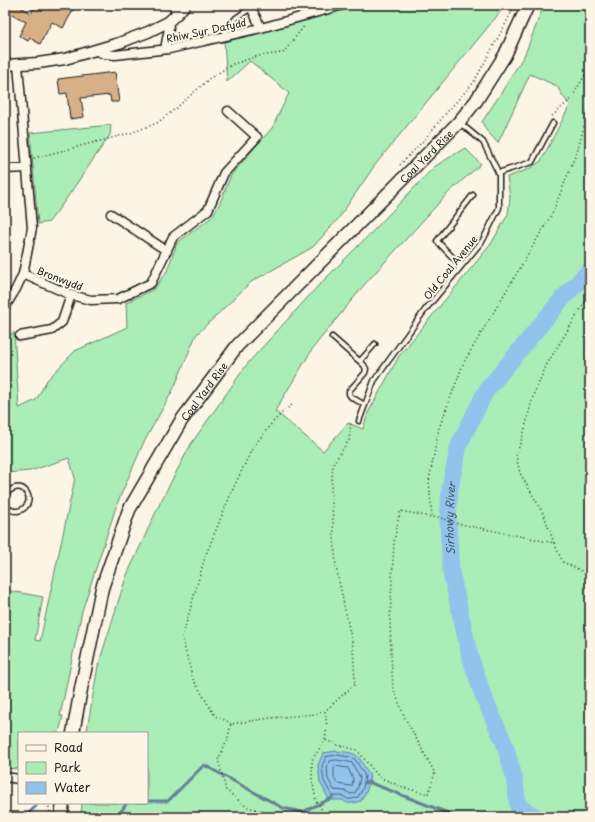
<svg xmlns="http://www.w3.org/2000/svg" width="595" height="822" font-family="'Playpen Sans',sans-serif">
  <rect width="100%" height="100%" fill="#fcf5e5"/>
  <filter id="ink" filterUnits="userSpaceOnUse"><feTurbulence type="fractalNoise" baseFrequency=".025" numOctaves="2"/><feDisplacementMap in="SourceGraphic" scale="8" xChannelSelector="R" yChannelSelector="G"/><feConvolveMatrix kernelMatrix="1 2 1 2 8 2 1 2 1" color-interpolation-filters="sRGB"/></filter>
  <g filter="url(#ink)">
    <path fill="#abedb6" stroke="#648469" d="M359,5h145l-3,6 -126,154 -37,54 -25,28 -62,35 -55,53 -22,53 -31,56 -26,60 -35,107 -22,105h3l-4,17h-40v36l-14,-1v-178l38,7 -8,43 5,1 35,-163 -6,-20 -39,13 -25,2v-134l9,-7 5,76 17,-8 11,-20 28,-29 52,-24 -1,-24 28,-14 13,-18 10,-28 35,-26 8,-14 11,-28 41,-47 17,-35 -39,-32 -23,21 -3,-40z
      M544,5h46v812h-504l-5,-3 1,-11h65v-70h-60v-3l11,-64 28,-89 35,-76 30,-57 57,-81 70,-77 56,-56 60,-63 31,-19 16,16 -33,29 -84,92 -51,63 -38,63 48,40 25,-28 15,6 5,-16 31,-57 92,-112 17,-30 2,-17 -3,-20 20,-7 14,-9 29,-56 -8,-10 -5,-9 -27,-12 -32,69 -12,-13 -4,-8 19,-29 24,-39z
      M111,125l-1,10 -46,67 -15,20 -11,2 -8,-91z"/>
    <path fill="#91c3ed" stroke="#628099" d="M337,751c7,1 18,1 22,7 4,5 7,12 11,18l-3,14 -6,11 -8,2h-6l-4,-3h-14l-9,-18 -2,-17 5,-12z"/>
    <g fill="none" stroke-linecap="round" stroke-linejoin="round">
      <path stroke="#4b5f70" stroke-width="1" d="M337,755l13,2 5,2 10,17 -2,12 -5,9 -6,2h-4l-5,-3h-11l-8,-15 -2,-15 4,-9z
        M337,760l12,2 3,1 8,14 -2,10 -3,6 -4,1 -6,-3 -11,-1 -6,-11 -1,-12 3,-6z
        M335,766l13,2 5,11 -1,7h-2l-12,-2 -4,-6v-10z"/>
      <path stroke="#628099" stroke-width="3" d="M365,783l3,-1 90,35
        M147,801h21l36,-36 79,43 19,4 30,-14
        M25,817l11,-11
        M117,817l10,-14
        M522,817l3,-6"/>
      <path stroke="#91c3ed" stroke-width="17" id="s1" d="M536,817l-18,-11 -4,-29 -9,-32 -22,-50 -13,-39 -19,-84 -3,-50 2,-34 9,-43 27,-54 75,-91 29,-30"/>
    </g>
    <path fill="#d7b088" stroke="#1c1c1c" d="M5,5h12l14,8 5,-8h40l-13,23 -11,-6 -12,22 -10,-6 -2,3 -9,-5 7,-14 -21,-12z
      M115,72l4,30h-8l-1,-7 -29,3 3,19 -14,2 -3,-26 -7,1 -2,-15z"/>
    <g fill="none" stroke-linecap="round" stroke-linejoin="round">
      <defs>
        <path id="service" d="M222,36l14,-18 15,-10
          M498,173l34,-11 21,-39
          M461,266l-24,-25 36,-46
          M332,337l32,28 2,4 -1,4 -16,18v3l2,3 14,8
          M360,361l15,-17
          M359,421l15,-40 51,-71 58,-70 16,-32v-34l-16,-32 -23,-19
          M5,497c4,-9 16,-14 22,-4 8,15 -16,27 -22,9"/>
        <path id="minor" d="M173,5l4,9
          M250,5l11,23
          M165,49l4,-21 -1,-6
          M95,50l9,4 11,1 54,-6 92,-21 82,-23
          M5,169l22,-1
          M111,214l56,37
          M23,274l48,21 20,5 27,-1 33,-16 22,-46 35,-27 16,-37 33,-36 -29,-26
          M5,307l11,-18 7,-15 9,-46 -14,-163
          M20,336l32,-6 10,-8 9,-27
          M5,777l14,2"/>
        <path id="tertiary" d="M5,65l33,-2 27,-4 54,-16 29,-11 20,-10 9,-8 8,-9"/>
        <g id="secondary">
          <path id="s2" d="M73,733l8,-44 21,-101 27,-78 52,-89 56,-75 222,-224 17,-21 29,-46 23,-50"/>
          <path d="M61,817l2,-14"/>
        </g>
      </defs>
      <use href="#service" stroke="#1c1c1c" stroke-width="7"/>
      <use href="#minor" stroke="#1c1c1c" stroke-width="11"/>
      <use href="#tertiary" stroke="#1c1c1c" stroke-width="13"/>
      <use href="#secondary" stroke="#1c1c1c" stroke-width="15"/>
      <path stroke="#1c1c1c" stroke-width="1.5" stroke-dasharray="1 3" stroke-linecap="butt" d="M590,103l-12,46 -26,65 -88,148 -25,66 -10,53 3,36h7l16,6 99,20 9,19 27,13
        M552,116l19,-17 18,-31h1
        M34,158l97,-25 26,-10 18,-14 35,-31 23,-14 25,-8 25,-3 22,-28
        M400,165l24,-25 24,-29 26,-29 32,-59 9,-18
        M554,543l-10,-28 -24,-42 -4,-17 8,-24 9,-36 14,-32 43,-70
        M231,724l-4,-3 -12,-5 -22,-37 -11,-41 23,-81 26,-64 22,-46 19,-24 12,-12 9,-7
        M325,740l2,-13 -2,-16 30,-27 -2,-37 -17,-80 -5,-77 2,-26 16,-24 2,-18h1
        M48,803l2,10
        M283,817l-36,-10 -21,-17 -8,-30 9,-19 4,-17 39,-6 46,-4 8,-3
        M322,817l-1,-10 -5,-6 -4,-23v-18l13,-20 13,5 19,5 22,27 26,11 23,6 7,-21 -30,-55 -12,-30 -2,-34 -1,-34 2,-41 2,-37 6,-31 32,6"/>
      <use href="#service" stroke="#fcf5e5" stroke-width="4"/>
      <use href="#minor" stroke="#fcf5e5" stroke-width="8"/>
      <use href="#tertiary" stroke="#fcf5e5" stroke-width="10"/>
      <use href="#secondary" stroke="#fcf5e5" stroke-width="12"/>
    </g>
  </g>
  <g text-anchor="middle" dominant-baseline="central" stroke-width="4" stroke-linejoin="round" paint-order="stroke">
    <g font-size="10" fill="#1c1c1c" stroke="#fcf5e5">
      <text transform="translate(206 30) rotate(-12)">Rhiw Syr Dafydd</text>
      <text stroke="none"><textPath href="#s2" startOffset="695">Coal Yard Rise</textPath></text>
      <text transform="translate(450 267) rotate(-51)">Old Coal Avenue</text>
      <text transform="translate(60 278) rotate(21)">Bronwydd</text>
      <text stroke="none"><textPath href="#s2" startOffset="371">Coal Yard Rise</textPath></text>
    </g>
    <g font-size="11" font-style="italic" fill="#455665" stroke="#fcf5e5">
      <text stroke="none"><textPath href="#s1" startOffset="319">Sirhowy River</textPath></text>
    </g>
  </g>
  <rect width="595" height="822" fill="none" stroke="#fcf5e5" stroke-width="20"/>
  <rect x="10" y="10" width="575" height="802" fill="none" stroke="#1c1c1c" stroke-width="1.5" filter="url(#ink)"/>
  <rect x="18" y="732" width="130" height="72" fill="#fcf5e5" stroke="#a29e95"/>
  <rect x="26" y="745" width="20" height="6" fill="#fcf5e5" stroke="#a29e95"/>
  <text x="54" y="752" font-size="12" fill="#1c1c1c">Road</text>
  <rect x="26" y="762" width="20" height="12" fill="#abedb6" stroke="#a29e95"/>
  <text x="54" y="772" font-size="12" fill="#1c1c1c">Park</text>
  <rect x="26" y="782" width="20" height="12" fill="#91c3ed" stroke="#a29e95"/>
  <text x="54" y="792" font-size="12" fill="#1c1c1c">Water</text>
</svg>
